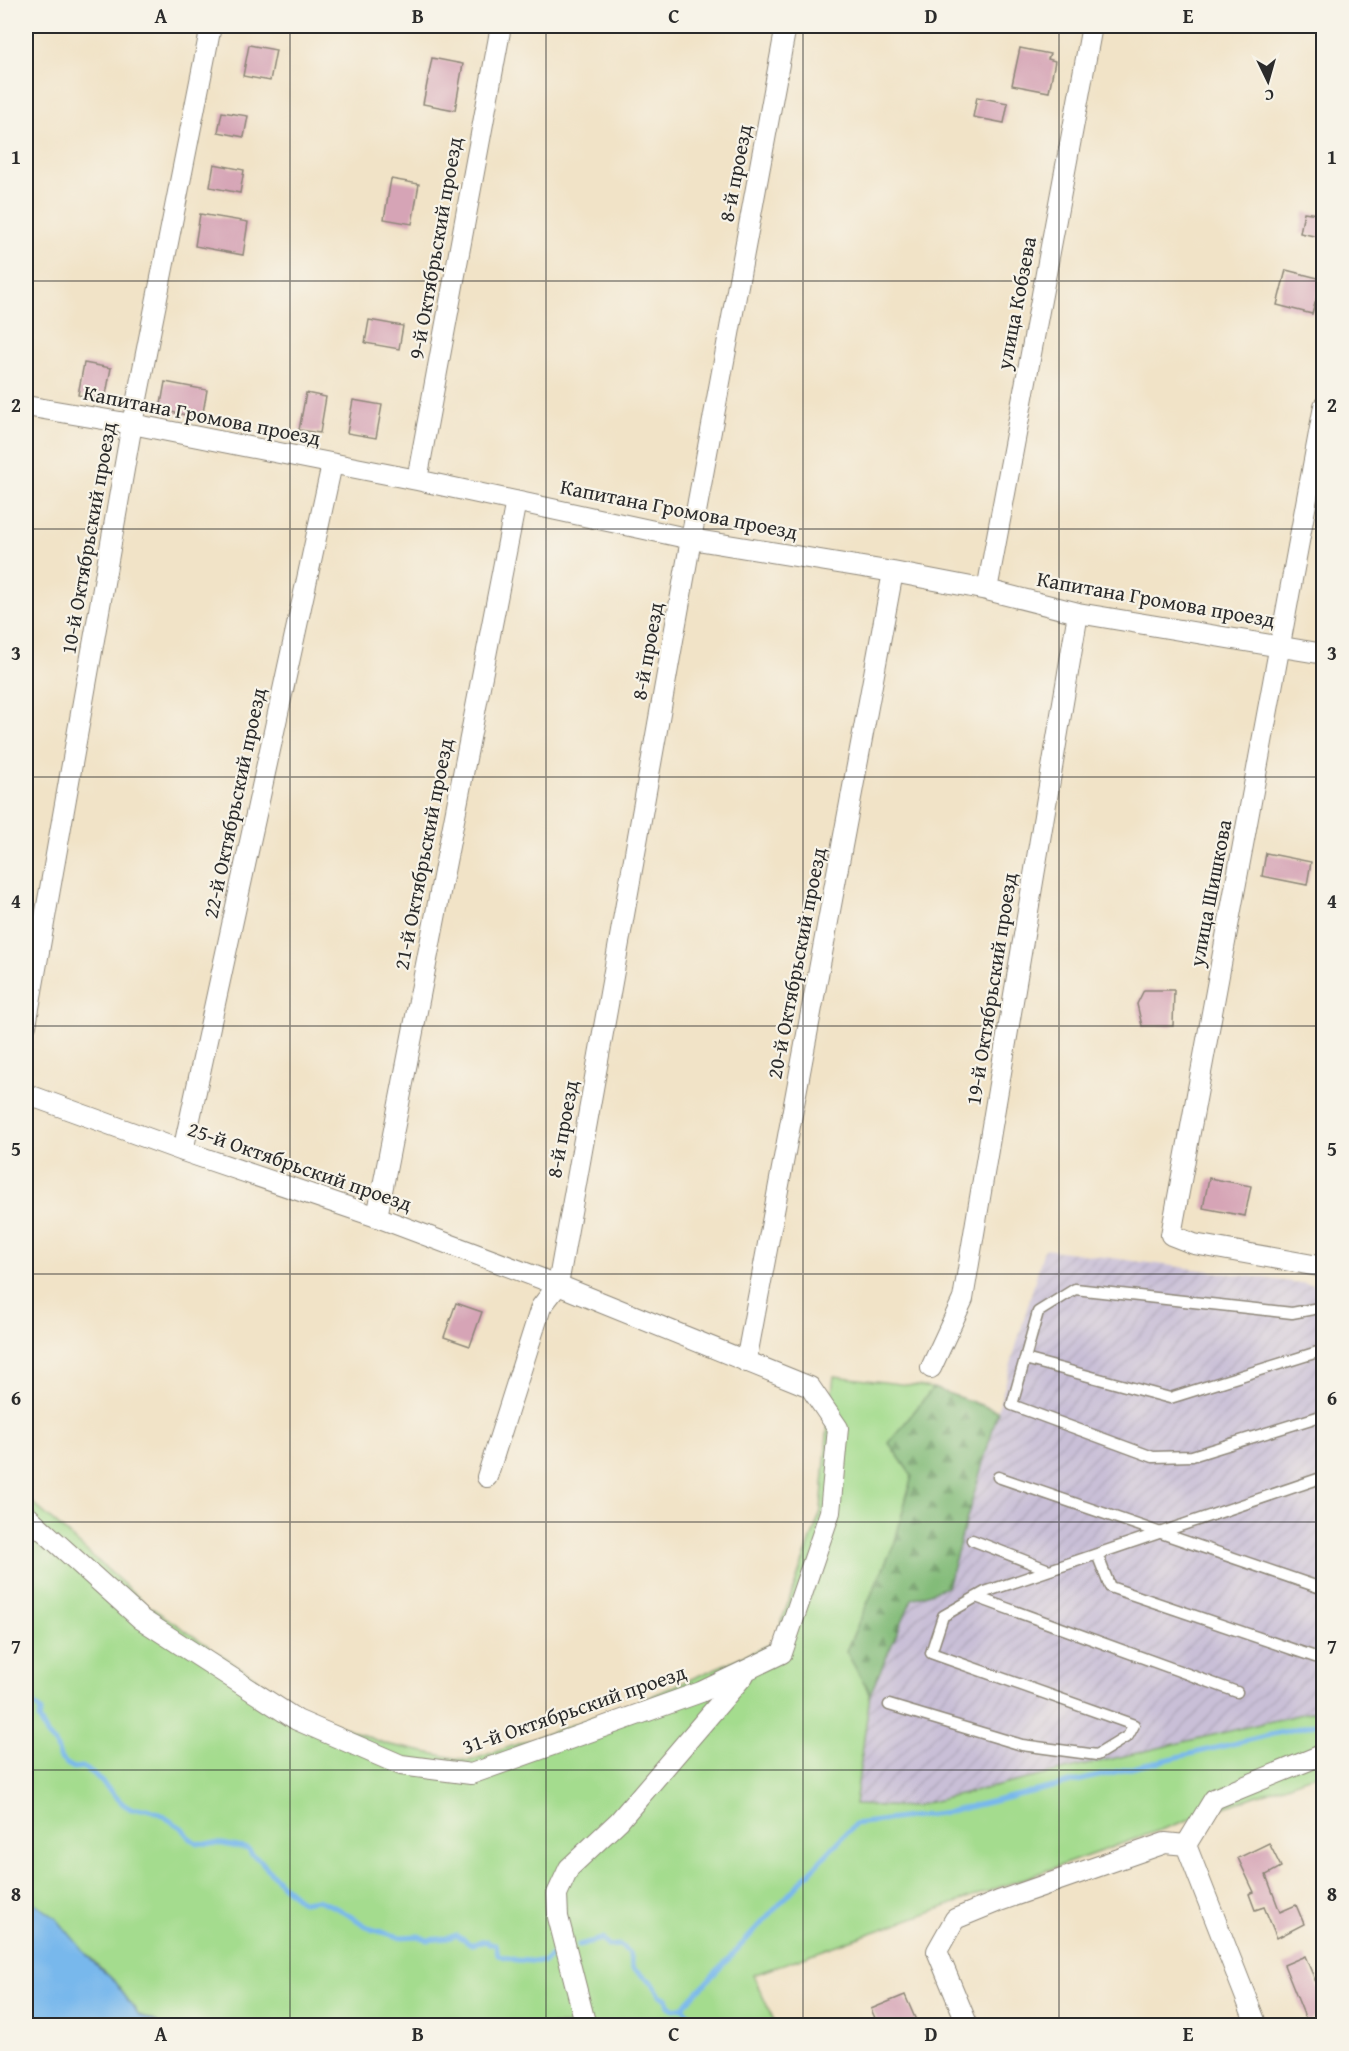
<svg xmlns="http://www.w3.org/2000/svg" width="1349" height="2051" font-family="'Gentium Book Plus',serif">
  <defs>
    <pattern id="industrial-furrows" width="10" height="10" patternUnits="userSpaceOnUse" patternTransform="scale(1.5)"><rect width="10" height="10" fill="#c9bfd7"/><path d="M-1 1l2-2M0 10L10 0M9 11l2-2" fill="none" stroke="#ada4b9"/></pattern>
    <pattern id="forest-firs" width="22" height="20" patternUnits="userSpaceOnUse" patternTransform="scale(1.5)"><rect width="22" height="20" fill="#83bc79"/><path d="M5 1l3.5 6h-7zM16 11l3.5 6h-7z" fill="#6b9963"/></pattern>
  </defs>
  <rect width="100%" height="100%" fill="#f7f3e8"/>
  <filter id="ink" filterUnits="userSpaceOnUse"><feTurbulence type="fractalNoise" baseFrequency=".0167" numOctaves="2"/><feDisplacementMap in="SourceGraphic" scale="12" xChannelSelector="R" yChannelSelector="G"/><feConvolveMatrix kernelMatrix="1 2 1 2 8 2 1 2 1" color-interpolation-filters="sRGB"/></filter>
  <filter id="wash" filterUnits="userSpaceOnUse"><feTurbulence type="fractalNoise" baseFrequency=".008" numOctaves="4" result="noise"/><feDisplacementMap in="SourceGraphic" scale="24" xChannelSelector="R" yChannelSelector="G"/><feGaussianBlur stdDeviation="1.35" result="paint"/><feColorMatrix in="noise" values="0 0 0 0 0 0 0 0 0 0 0 0 0 0 0 0 0 1.4 0 .05"/><feComposite in="paint" operator="in"/></filter>
  <g filter="url(#wash)">
    <rect width="100%" height="100%" fill="#f1e3c7"/>
    <path fill="url(#industrial-furrows)" d="M1044,1249l279,37v423l-414,98 -54,-2 15,-111 42,-96 35,-11z"/>
    <path fill="#a4dc8e" stroke="#68845c" stroke-width="1.5" d="M834,1376l99,12 -44,55 23,33 -17,66 -49,109 24,43 -15,111 54,2 414,-98v63l-570,203 23,50h-617l-3,-3 -17,-7 -26,-35 -84,-82 -3,-2v-399l120,107 160,108 80,32 83,17 169,-59 136,-59 47,-132 6,-77z"/>
    <path fill="url(#forest-firs)" stroke="#577452" stroke-width="1.5" d="M933,1388l65,23 -51,176 -35,12 -42,95 -24,-43 49,-109 17,-66 -23,-33z"/>
    <path fill="#78b8ec" stroke="#52728c" stroke-width="1.5" d="M26,1897l30,21 36,43 21,19 26,35 17,7 3,3h-133z"/>
    <g fill="none" stroke-linecap="round" stroke-linejoin="round">
      <path stroke="#78b8ec" stroke-width="5" d="M26,1697l15,14 -2,8 9,17 7,7 6,16 6,5 7,4 8,-1 11,6 30,31 8,5h17l10,4 24,15 9,11 6,4 26,1 25,5 4,6 8,5 21,24 21,18 15,-2 6,2 16,7 32,20 29,8 19,-1 8,4 21,-2 8,-3c20,12 8,10 31,6l2,3h7l2,11 18,5 28,2 10,-8
        M579,1945l23,-6 6,7 12,-1 9,8 4,16 19,13 8,13 7,4 2,7 5,3 9,-2 8,11 11,8
        M683,2007l172,-183 93,-12 376,-90"/>
    </g>
    <g id="blocks">
      <path fill="#d6a4b6" d="M249,45l27,5 -6,31 -27,-5z
        M1020,48l30,6 -2,5 7,2 -6,31 -37,-7z
        M432,58l31,6 -8,46 -32,-6z
        M977,97l31,6 -4,20 -31,-6z
        M222,112l26,4 -4,21 -26,-5z
        M214,164l30,6 -4,23 -30,-6z
        M391,179l28,5 -7,40 -28,-5z
        M1304,212l19,3v23l-23,-5z
        M200,214l48,8 -5,33 -48,-9z
        M1286,270l36,9 -10,35 -35,-9z
        M369,320l34,6 -4,23 -34,-6z
        M84,363l27,5 -6,32 -27,-5z
        M165,382l42,8 -5,28 -42,-8z
        M306,393l20,4 -6,36 -21,-3z
        M353,400l29,5 -6,33 -29,-5z
        M1266,853l45,9 -4,23 -45,-9z
        M1144,990h30l-1,36h-31l-5,-22z
        M1209,1178l42,8 -6,30 -42,-8z
        M456,1303l26,9 -12,34 -26,-9z
        M1269,1843l12,24 -15,8 14,37 16,-7 8,19 -27,14 -13,-31 -9,3 -6,-16 5,-2 -16,-34z
        M1305,1956l18,43v15l-16,8 -23,-57z
        M905,1995l13,30h-40l-7,-16z"/>
    </g>
  </g>
  <g filter="url(#ink)">
    <use href="#blocks" fill-opacity="0" stroke="#8e8779" stroke-width="1.5"/>
    <g fill="none" stroke-linecap="round" stroke-linejoin="round">
      <defs>
        <path id="lane" d="M1324,1307l-32,6 -217,-24 -37,23 -26,93 141,52 39,-1 132,-41
          M1025,1359l145,39 154,-48
          M998,1477l326,112
          M972,1540l77,30
          M1097,1554l13,33 214,73
          M976,1597l261,95
          M889,1705l133,40 75,10 31,-19 6,-11 -203,-72 12,-37 42,-24 339,-115"/>
        <path id="street" d="M26,406l106,18 285,56 274,59 202,33 94,18 91,23 246,41
          M1324,406l-153,829 23,9 130,23
          M417,480l84,-454
          M987,590l105,-564
          M26,1025l106,-601 79,-398
          M26,1094l157,57 194,66 181,68 252,102 28,41 -8,84 -48,141 -81,39 -230,82 -70,-9 -104,-45 -156,-101 -115,-104
          M183,1151l149,-687
          M377,1217l139,-716
          M746,1362l147,-790
          M931,1368l32,-69 115,-686
          M487,1477l54,-170 17,-22 133,-746 95,-513
          M1186,1845l71,181
          M1186,1845l28,-46 110,-45
          M586,2026l-28,-109 -1,-23 12,-26 50,-47 125,-146
          M968,2026l-31,-75 18,-32 44,-18 166,-58 21,2"/>
      </defs>
      <use href="#lane" stroke="#8e8779" stroke-width="13"/>
      <use href="#street" stroke="#8e8779" stroke-width="22"/>
      <use href="#lane" stroke="#fff" stroke-width="10"/>
      <use href="#street" stroke="#fff" stroke-width="20"/>
    </g>
  </g>
  <path fill="none" stroke="#2b2b2b" stroke-width="1.5" stroke-opacity="0.55" d="M290,26v2000M546,26v2000M803,26v2000M1059,26v2000M26,281h1298M26,529h1298M26,777h1298M26,1026h1298M26,1274h1298M26,1522h1298M26,1770h1298"/>
  <g text-anchor="middle" dominant-baseline="central" stroke-width="4.5" stroke-linejoin="round" paint-order="stroke">
    <g font-size="21" fill="#2b2b2b" stroke="#f7f3e8">
      <text transform="translate(735 173) rotate(-79)">8-й проезд</text>
      <text transform="translate(435 248) rotate(-80)">9-й Октябрьский проезд</text>
      <text transform="translate(1016 303) rotate(-79)">улица Кобзева</text>
      <text transform="translate(202 415) rotate(11)">Капитана Громова проезд</text>
      <text transform="translate(679 509) rotate(11)">Капитана Громова проезд</text>
      <text transform="translate(88 538) rotate(-80)">10-й Октябрьский проезд</text>
      <text transform="translate(1156 599) rotate(10)">Капитана Громова проезд</text>
      <text transform="translate(647 651) rotate(-80)">8-й проезд</text>
      <text transform="translate(234 803) rotate(-78)">22-й Октябрьский проезд</text>
      <text transform="translate(423 854) rotate(-79)">21-й Октябрьский проезд</text>
      <text transform="translate(1210 893) rotate(-79)">улица Шишкова</text>
      <text transform="translate(796 963) rotate(-79)">20-й Октябрьский проезд</text>
      <text transform="translate(991 989) rotate(-81)">19-й Октябрьский проезд</text>
      <text transform="translate(562 1129) rotate(-80)">8-й проезд</text>
      <text transform="translate(300 1166) rotate(19)">25-й Октябрьский проезд</text>
      <text transform="translate(574 1709) rotate(-19)">31-й Октябрьский проезд</text>
    </g>
  </g>
  <rect width="1349" height="2051" fill="none" stroke="#f7f3e8" stroke-width="66"/>
  <g transform="translate(1268 81) rotate(175)" stroke="#f7f3e8" stroke-width="4.5" paint-order="stroke">
  <path d="M0-4.5L10 22L0 15L-10 22Z" fill="#2b2b2b"/>
  <text y="-9" font-size="16" font-weight="bold" text-anchor="middle" fill="#2b2b2b">С</text>
  </g>
  <rect x="33" y="33" width="1283" height="1985" fill="none" stroke="#2b2b2b" stroke-width="2"/>
  <g font-size="20" text-anchor="middle" font-weight="bold" fill="#2b2b2b">
    <text x="161" y="23">A</text>
    <text x="418" y="23">B</text>
    <text x="674" y="23">C</text>
    <text x="931" y="23">D</text>
    <text x="1188" y="23">E</text>
    <text x="16" y="164">1</text>
    <text x="1332" y="164">1</text>
    <text x="16" y="412">2</text>
    <text x="1332" y="412">2</text>
    <text x="16" y="660">3</text>
    <text x="1332" y="660">3</text>
    <text x="16" y="908">4</text>
    <text x="1332" y="908">4</text>
    <text x="16" y="1156">5</text>
    <text x="1332" y="1156">5</text>
    <text x="16" y="1405">6</text>
    <text x="1332" y="1405">6</text>
    <text x="16" y="1653">7</text>
    <text x="1332" y="1653">7</text>
    <text x="16" y="1901">8</text>
    <text x="1332" y="1901">8</text>
    <text x="161" y="2041">A</text>
    <text x="418" y="2041">B</text>
    <text x="674" y="2041">C</text>
    <text x="931" y="2041">D</text>
    <text x="1188" y="2041">E</text>
  </g>
</svg>
